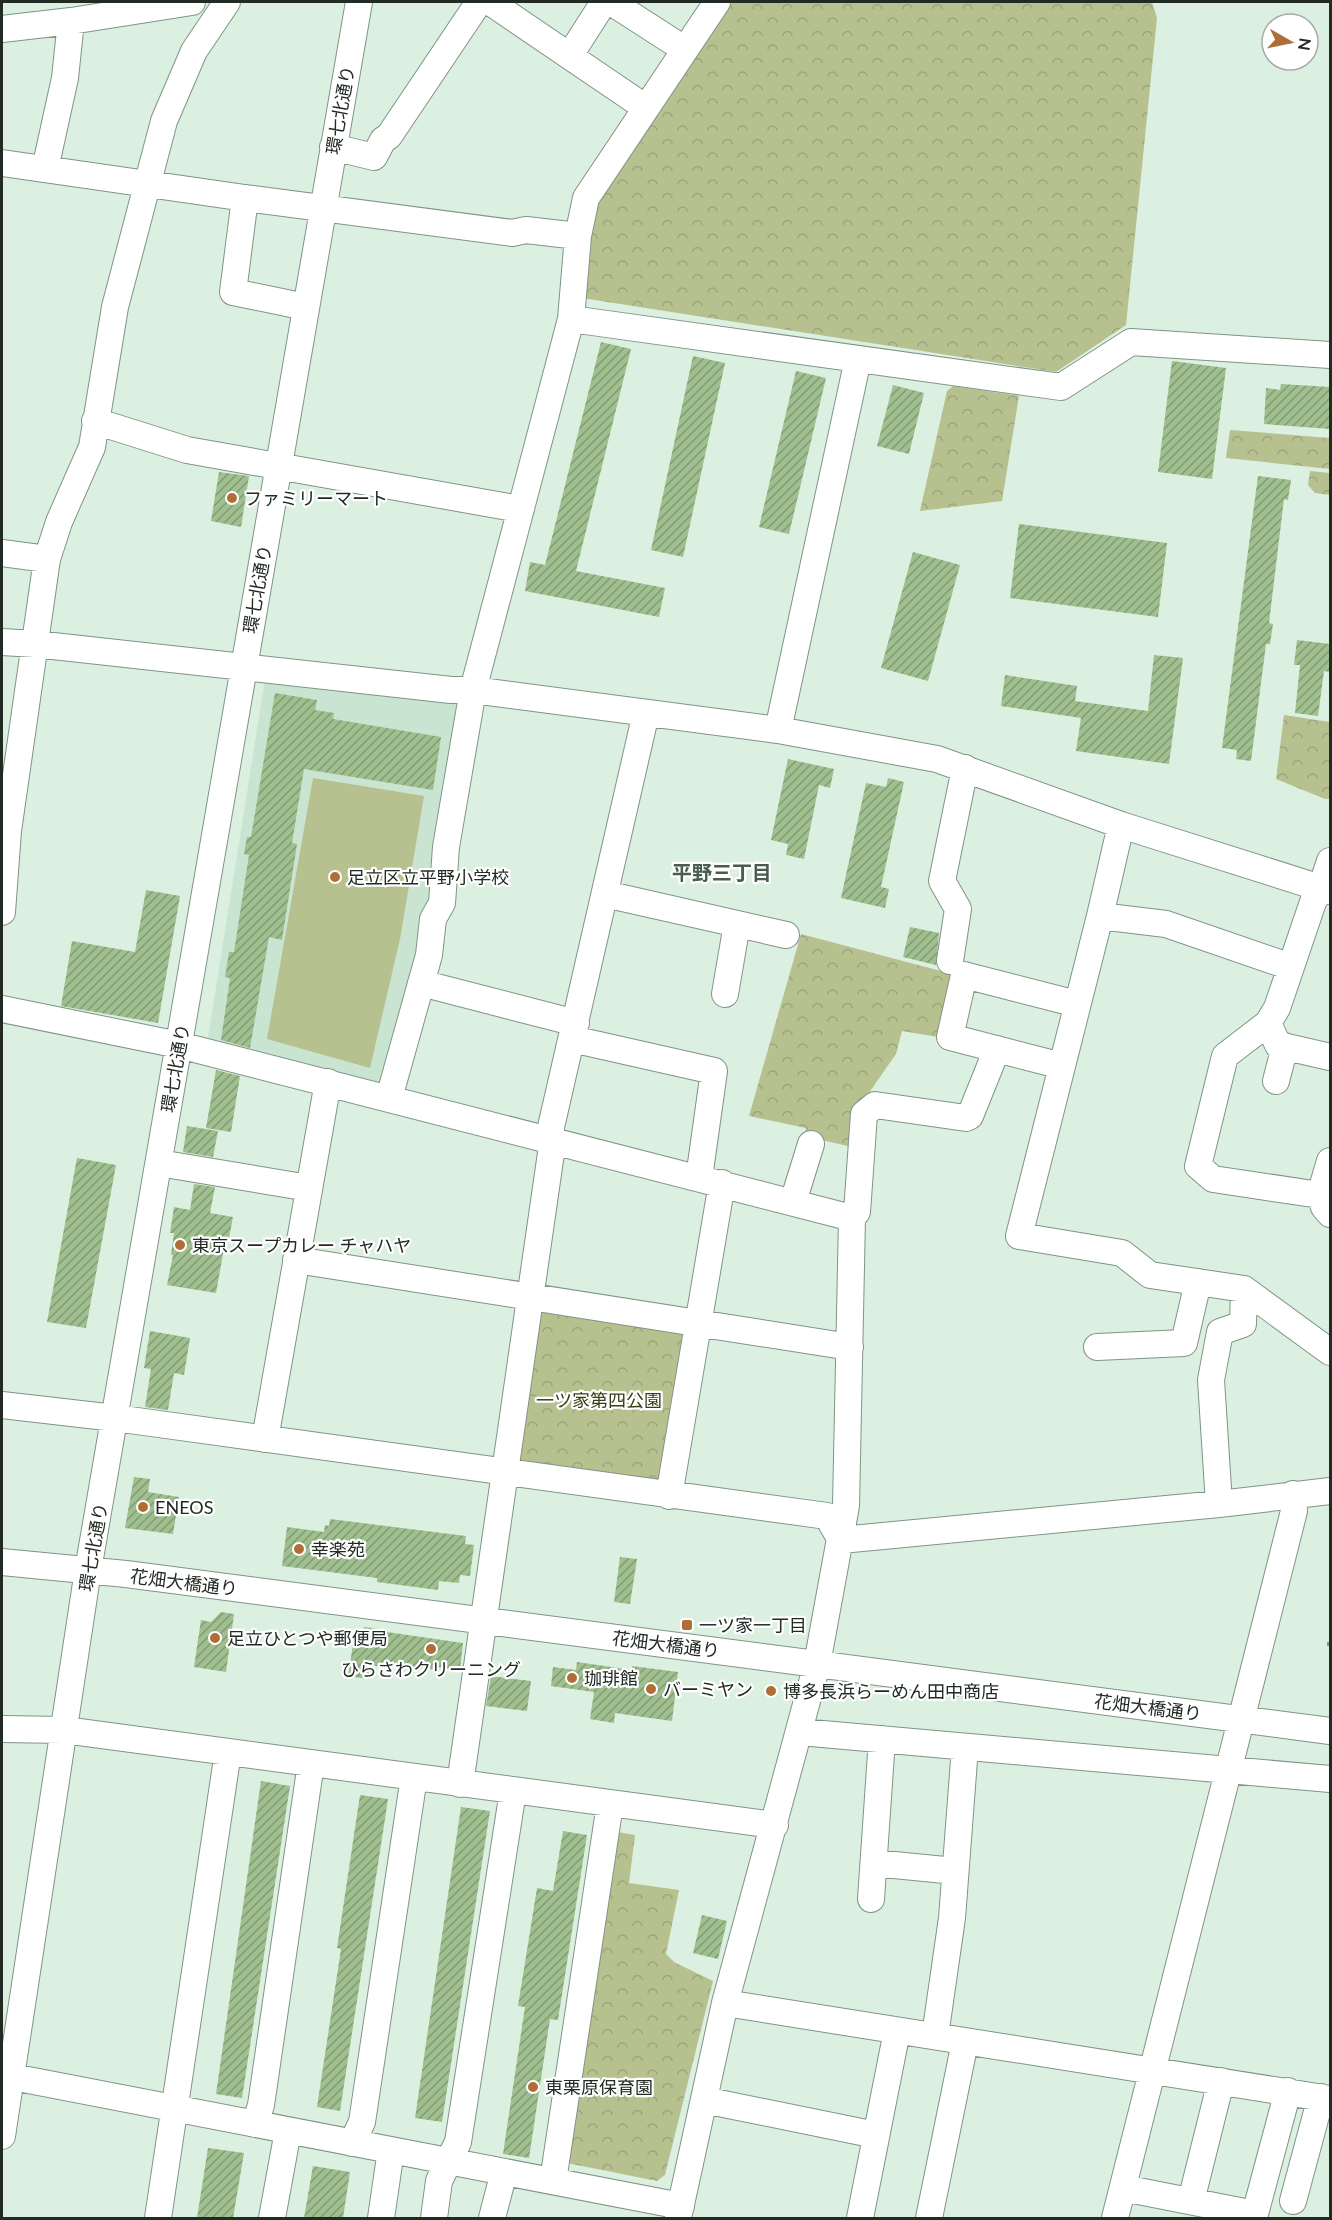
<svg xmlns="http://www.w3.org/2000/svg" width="1332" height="2220" font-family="Lato,'Noto Sans JP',sans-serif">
  <defs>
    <pattern id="forest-crowns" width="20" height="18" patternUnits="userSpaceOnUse" patternTransform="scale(1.5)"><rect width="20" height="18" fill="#b7c08f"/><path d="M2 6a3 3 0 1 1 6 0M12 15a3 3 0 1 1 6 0" fill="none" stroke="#9da57b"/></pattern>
    <pattern id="building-hatch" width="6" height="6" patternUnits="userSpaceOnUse" patternTransform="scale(1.5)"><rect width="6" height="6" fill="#9fbf8f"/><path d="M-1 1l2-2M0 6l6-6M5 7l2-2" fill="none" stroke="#819b75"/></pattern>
  </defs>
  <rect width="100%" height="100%" fill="#dbf0e1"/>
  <path fill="#c9e5d1" d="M265,679l195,21 -26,200 -55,189 -172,-45z"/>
  <path fill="#b7c08f" d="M313,778l111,18 -24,143 -30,129 -103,-29z"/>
  <path fill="url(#forest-crowns)" d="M726,2h426l5,16 -31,307 -70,47 -474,-74 16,-104z
    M953,386l66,10 -17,105 -82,10 27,-120z
    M1230,430l100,8v31l-104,-11z
    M1310,471l20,2v22l-15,-2 -7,-8z
    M1284,715l46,7v77h-5l-49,-20z
    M801,934l155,41 -12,63 -42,-7 -6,23 -37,53 -3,41 -51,-12 1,-8 -57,-12z
    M546,1310l134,22 5,8 -26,140 -137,-12 -6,-9 22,-143z
    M611,1831l24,4 -6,48 50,7 -13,64 8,8 39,19 -48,194 -8,6 -95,-19z"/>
  <path fill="url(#building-hatch)" d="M601,342l30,7 -55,222 89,17 -6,29 -134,-26 5,-29 15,3z
    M693,356l32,7 -42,194 -32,-7z
    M1172,361l54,7 -14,111 -54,-7z
    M796,371l30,7 -37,156 -30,-7z
    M1281,384l49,3v42l-66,-5 2,-36 14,2z
    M893,385l31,8 -15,61 -32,-8z
    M219,472l30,4 -8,51 -30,-6z
    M1258,476l33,4 -3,20 -4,-1 -15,124 4,1 -3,20h-4l-15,117 -15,-2 1,-9 -15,-2z
    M1019,524l148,19 -9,74 -148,-19z
    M913,552l47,13 -32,116 -47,-13z
    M1297,640l33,4v28l-6,-1 -6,45 -23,-3 5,-48h-6z
    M1154,655l29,3 -14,106 -93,-13 5,-33 -80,-12 4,-31 72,11 -2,15 73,10z
    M275,693l42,7 -2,10 19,3 -1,6 108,18 -8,53 -129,-21 -12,74 5,1 -15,96 -13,-3 -19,111 -29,-8 9,-62 -5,-1 4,-25h5l15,-97 -5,-1 3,-17h4z
    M788,759l46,10 -4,19 -11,-3 -15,74 -18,-4 2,-11 -17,-4z
    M888,778l16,4 -23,105 8,2 -4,19 -44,-10 25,-115 20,4z
    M146,890l34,6 -22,127 -97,-17 11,-65 63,11z
    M910,927l29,6 -3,32 -33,-8z
    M216,1070l24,6 -9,56 -25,-4z
    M187,1126l31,5 -5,26 -30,-5z
    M77,1158l39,7 -30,163 -39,-6z
    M194,1184l21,3 -5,26 23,4 -4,21 -3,-1 -10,56 -49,-8 6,-30h-2l3,-22h-4l4,-26 16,3z
    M150,1331l40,7 -6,37 -10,-2 -6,37 -23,-3 6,-38 -7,-1z
    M134,1477l16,2 -2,13 31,5 -6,37 -48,-6z
    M330,1519l136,17 -1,8 9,1 -4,31 -10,-1 -1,8 -20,-2 -1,9 -61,-8v-4l-95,-12 5,-39 37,5 1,-7 4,1z
    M620,1557l17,2 -7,45 -16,-2z
    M221,1612l13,2 -8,58 -32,-5 7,-47 10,2z
    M364,1627l23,3v2l76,11 -3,27 -24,-3 -1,3 -53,-7 -1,4 -11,-2 -2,14 -20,-3 7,-44 8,1z
    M577,1662l55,8v-4l46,6 -6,49 -57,-8 -1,10 -24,-4 4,-27 -43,-6 2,-19 23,3z
    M491,1676l40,5 -4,30 -41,-5z
    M261,1781l29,5 -48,312 -26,-4z
    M360,1795l28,4 -48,312 -23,-4 24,-158 -4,-1z
    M461,1807l29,4 -48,311 -27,-4z
    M563,1831l24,4 -29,185 -8,-1 -21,139 -26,-4 22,-147 -7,-1 19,-118 16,3z
    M702,1915l25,6 -9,38 -25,-6z
    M208,2148l36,5 -11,65h-36z
    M313,2166l37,6 -7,46h-39z"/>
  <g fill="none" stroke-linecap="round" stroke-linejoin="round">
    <defs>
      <path id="minor" d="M490,2l156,106
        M611,2l73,47
        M2,29l69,-8 121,-19
        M570,55l34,-53
        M333,147l41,10 9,-17 6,-4 90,-134
        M2,163l243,35 267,35 14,-3 52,6
        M45,169l20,-91 6,-57
        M245,198l-12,94 73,15
        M571,319l490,68 70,-45 199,13
        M95,421l92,29 333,59
        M2,553l45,6
        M2,642l33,2 416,46h22l305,40 159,29 184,66 209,66
        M778,730l80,-371
        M1121,825l-21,91 -81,320 103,17 28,22 94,14 86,63
        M1330,861l-9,27 -8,14 -36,106 -9,15 -43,33 -27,110 15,13 107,16 4,12 6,7
        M605,894l181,41
        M2,912l6,-81 39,-272 12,-37 33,-75 23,-140 49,-186 30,-70 33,-49
        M1100,916l66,8 125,43
        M950,961l8,-52 -16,-28 23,-113
        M421,983l155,40
        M725,994l12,-70
        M2,1009l177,36 673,173 -6,288 -29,158 -92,339 -47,215
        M1268,1023l10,22 52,12
        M572,1039l142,32 -15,107
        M1062,1066l-112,-29 14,-62 113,29
        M1276,1081l9,-35
        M389,1098l40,-143 4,-36 9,-16 4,-56 27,-157 98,-371 7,-83 8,-38 131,-196
        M159,1163l150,25
        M1320,1195l10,-34
        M793,1202l18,-58
        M852,1218l5,-6 7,-98 11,-9 91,13 4,-2 27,-67
        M296,1260l554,87
        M1097,1347l87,-4 14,-61
        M2,1405l113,13 712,98 14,24
        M265,1439l63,-357
        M669,1496l53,-313
        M1219,1504l-8,-124 9,-48 23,-8 1,-35
        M841,1540l378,-36 111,-13
        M2,1562l124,12 1204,157
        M2,1729l62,1 711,95
        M800,1732l530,47
        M460,1784l91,-631v-26l95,-414
        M874,1863l81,8
        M871,1899l11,-160
        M725,2003l605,96
        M935,2036l17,-118 13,-171
        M2,2075l679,131
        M704,2100l172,35
        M255,2124l6,-19 50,-342
        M2,2136l86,-566 271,-1568
        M352,2143l10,-21 52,-345
        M553,2181l57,-377
        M1123,2188l132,26 33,-123
        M1191,2201l30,-120
        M1293,2201l28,-104
        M158,2218l70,-466
        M272,2218l16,-87
        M381,2218l10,-68
        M434,2218l5,-37 19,-39 55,-351
        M492,2218l12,-46
        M860,2218l37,-187
        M929,2218l36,-176
        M1115,2218l179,-707 -1,-17"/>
    </defs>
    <use href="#minor" stroke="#809486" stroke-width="28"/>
    <path stroke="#86958a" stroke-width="4" stroke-dasharray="4.5 3" stroke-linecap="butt" d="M1327,1644h3"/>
    <use href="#minor" stroke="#fff" stroke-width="26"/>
  </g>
  <g fill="#af6e38" stroke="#fff" stroke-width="2">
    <circle cx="232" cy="498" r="6"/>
    <circle cx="335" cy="877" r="6"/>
    <circle cx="180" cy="1245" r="6"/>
    <circle cx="143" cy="1507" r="6"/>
    <circle cx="299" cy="1549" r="6"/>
    <rect x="681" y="1619" width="12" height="12" rx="3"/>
    <circle cx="215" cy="1638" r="6"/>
    <circle cx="431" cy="1649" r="6"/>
    <circle cx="572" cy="1678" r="6"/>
    <circle cx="651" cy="1689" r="6"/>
    <circle cx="771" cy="1691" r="6"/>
    <circle cx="533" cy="2087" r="6"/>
  </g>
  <g text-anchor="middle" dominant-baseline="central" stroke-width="4.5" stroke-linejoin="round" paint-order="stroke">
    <g font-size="18" fill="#222a24" stroke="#fff">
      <text transform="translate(340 110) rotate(-80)">環七北通り</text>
      <text transform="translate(257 589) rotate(-80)">環七北通り</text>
      <text transform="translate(175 1068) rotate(-80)">環七北通り</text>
      <text transform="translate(93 1547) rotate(-80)">環七北通り</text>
      <text transform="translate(184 1582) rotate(7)">花畑大橋通り</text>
      <text transform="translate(666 1644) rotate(7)">花畑大橋通り</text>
      <text transform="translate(1148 1707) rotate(7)">花畑大橋通り</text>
    </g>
    <g font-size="18" fill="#222a24" stroke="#fff" text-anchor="start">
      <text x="244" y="498">ファミリーマート</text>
      <text x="347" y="877">足立区立平野小学校</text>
      <text x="192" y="1245">東京スープカレー チャハヤ</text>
      <text x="155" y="1507">ENEOS</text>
      <text x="311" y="1549">幸楽苑</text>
      <text x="699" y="1625">一ツ家一丁目</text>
      <text x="227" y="1638">足立ひとつや郵便局</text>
      <text x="431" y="1669" text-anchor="middle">ひらさわクリーニング</text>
      <text x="584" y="1678">珈琲館</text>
      <text x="663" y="1689">バーミヤン</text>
      <text x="783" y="1691">博多長浜らーめん田中商店</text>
      <text x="545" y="2087">東栗原保育園</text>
    </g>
    <g font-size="18" fill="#383e13" stroke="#fff">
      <text x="599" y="1400">一ツ家第四公園</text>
    </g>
    <g font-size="20" font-weight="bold" fill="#495c4f" stroke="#fff">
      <text x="722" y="872">平野三丁目</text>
    </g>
  </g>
  <rect width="1332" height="2220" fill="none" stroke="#222a24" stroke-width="6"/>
  <g transform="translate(1290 42) rotate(99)"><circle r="28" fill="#ffffff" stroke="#a7aaa7" stroke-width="1.5"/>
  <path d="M0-4.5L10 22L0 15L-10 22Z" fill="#af6e38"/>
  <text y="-9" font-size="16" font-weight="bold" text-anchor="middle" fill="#222a24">N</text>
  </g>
</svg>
